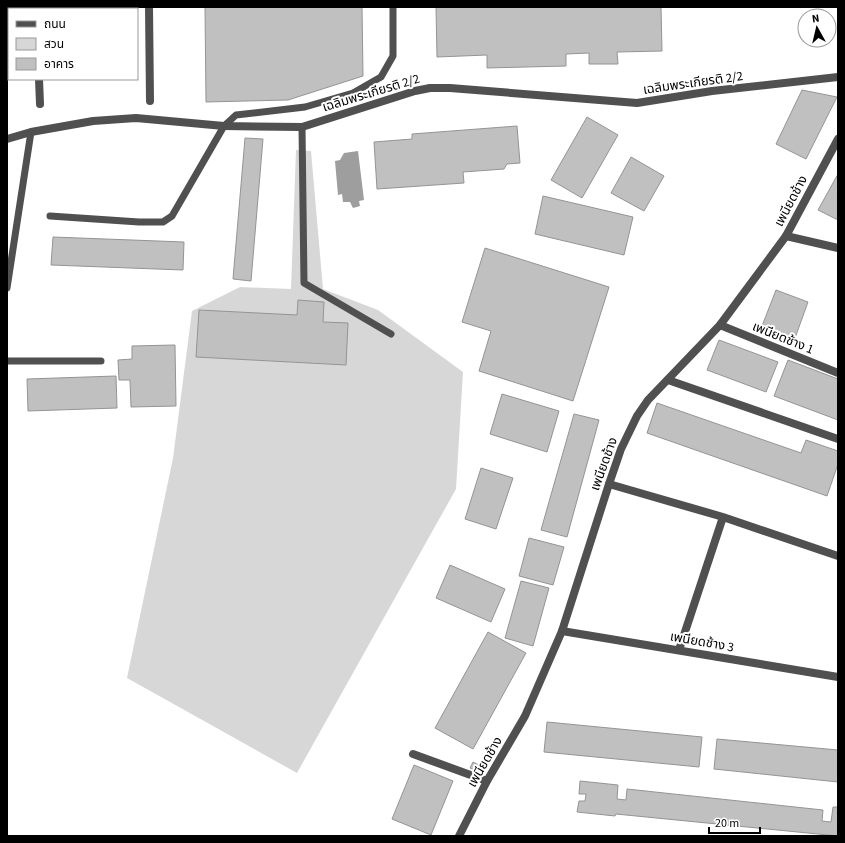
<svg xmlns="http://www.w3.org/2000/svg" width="845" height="843" font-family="'Source Sans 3','Noto Sans Thai',sans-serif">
  <rect width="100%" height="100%" fill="#fff"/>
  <path fill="#d7d7d7" d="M296,150l15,1 12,138 55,21 85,62 -7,117 -159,284 -170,-95 46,-220 19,-147 48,-24 51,2z"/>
  <path fill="#9e9e9e" d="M358,151l6,49 -5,1 1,5 -7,2 -3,-6h-7l-1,-8 -4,1 -3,-34 5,-1 4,-7z"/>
  <path fill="#c0c0c0" stroke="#949494" d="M205,7h157l1,69 -75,24 -82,2z
    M436,7h225l1,44 -45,1 1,12h-29v-11l-23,1v12l-79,2v-13l-50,2z
    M802,90l35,7 -31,62 -30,-15z
    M587,117l31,18 -36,63 -31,-18z
    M517,126l3,37 -13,1 -3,5 -41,3 1,11 -87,6 -3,-47 38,-3v-5z
    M245,138l18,1 -12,142 -18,-2z
    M631,157l33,19 -20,35 -33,-18z
    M838,174v46l-20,-10z
    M543,196l90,21 -9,38 -89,-21z
    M53,237l131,5 -1,28 -132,-5z
    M485,248l124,39 -36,114 -94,-30 12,-40 -29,-9z
    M776,290l32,12 -13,36 -33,-12z
    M298,300l26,2 -1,20 25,1 -2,42 -150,-8 3,-47 98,5z
    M719,340l59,22 -12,30 -59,-22z
    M175,345l1,61 -45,1 -1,-27h-11l-1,-20 14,-1v-13z
    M788,360l50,19v41l-64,-24z
    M116,376l1,32 -89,3 -1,-32z
    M502,394l57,17 -12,41 -57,-18z
    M657,403l144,50 5,-13 32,11v13l-11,32 -180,-63z
    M574,414l25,6 -32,117 -26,-7z
    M481,468l32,10 -17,51 -31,-10z
    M529,538l35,9 -11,38 -34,-9z
    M450,565l55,24 -14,33 -55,-24z
    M521,581l28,7 -16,58 -28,-8z
    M488,632l38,21 -53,96 -38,-21z
    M547,722l155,15 -3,30 -155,-15z
    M717,739l121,11v32l-124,-13z
    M473,762l6,3 -2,6 -7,-3z
    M414,765l39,16 -22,54 -39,-16z
    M580,781l38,4 -1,14 9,1 1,-11 196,21 -1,11 9,1 2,-15h5v29l-222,-22 -1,2 -38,-4 2,-11h6l1,-7h-7z"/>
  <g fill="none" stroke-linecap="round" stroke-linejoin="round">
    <path stroke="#505050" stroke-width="7" d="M302,127l2,156 87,51
      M50,216l89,6h24l9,-6 52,-90 12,-11 69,-8 48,-14 28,-16 12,-21v-49
      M7,288l24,-156
      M7,361h94"/>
    <path stroke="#505050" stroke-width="8" d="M38,7v2
      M149,7l1,94
      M39,79l1,25
      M7,139l24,-7 62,-11 43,-3 88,8 78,1 113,-36 15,-3h20l187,15 75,-12 126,-14
      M786,236l52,12
      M720,325l118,48
      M668,380l170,59
      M609,484l114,33 115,39
      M562,631l276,46
      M679,650l44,-133
      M413,754l74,27"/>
    <path stroke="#505050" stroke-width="8" d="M459,836l28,-55 38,-65 37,-85 47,-147 12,-35 16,-33 11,-16 72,-75 66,-89 52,-97"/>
  </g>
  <g text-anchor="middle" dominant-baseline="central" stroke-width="4" stroke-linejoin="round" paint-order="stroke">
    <g font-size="13" fill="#000" stroke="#fff">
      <text transform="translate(693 83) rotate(-8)">เฉลิมพระเกียรติ 2/2</text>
      <text transform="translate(371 93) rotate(-17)">เฉลิมพระเกียรติ 2/2</text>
      <text transform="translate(791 201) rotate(-62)">เพนียดช้าง</text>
      <text transform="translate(783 338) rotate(22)">เพนียดช้าง 1</text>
      <text transform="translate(604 464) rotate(-70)">เพนียดช้าง</text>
      <text transform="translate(702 642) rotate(10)">เพนียดช้าง 3</text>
      <text transform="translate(485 762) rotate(-60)">เพนียดช้าง</text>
    </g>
  </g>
  <rect width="845" height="843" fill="none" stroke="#000000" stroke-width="16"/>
  <rect x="8" y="8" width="130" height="72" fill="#ffffff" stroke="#999999"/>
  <rect x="16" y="21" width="20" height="6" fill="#505050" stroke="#999999"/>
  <text x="44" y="28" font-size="12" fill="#000000">ถนน</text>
  <rect x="16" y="38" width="20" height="12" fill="#d7d7d7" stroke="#999999"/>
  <text x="44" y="48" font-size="12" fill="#000000">สวน</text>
  <rect x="16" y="58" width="20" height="12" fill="#c0c0c0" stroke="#999999"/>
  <text x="44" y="68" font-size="12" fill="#000000">อาคาร</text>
  <g transform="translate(817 28) rotate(352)"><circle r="19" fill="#ffffff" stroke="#999999"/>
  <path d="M0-3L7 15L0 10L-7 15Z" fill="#000000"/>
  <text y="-6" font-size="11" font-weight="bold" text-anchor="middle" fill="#000000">N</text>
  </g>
  <path d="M709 827v6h51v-6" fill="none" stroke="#000000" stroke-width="2"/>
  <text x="715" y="827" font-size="12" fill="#000000" stroke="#ffffff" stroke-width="3" paint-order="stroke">20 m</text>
</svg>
